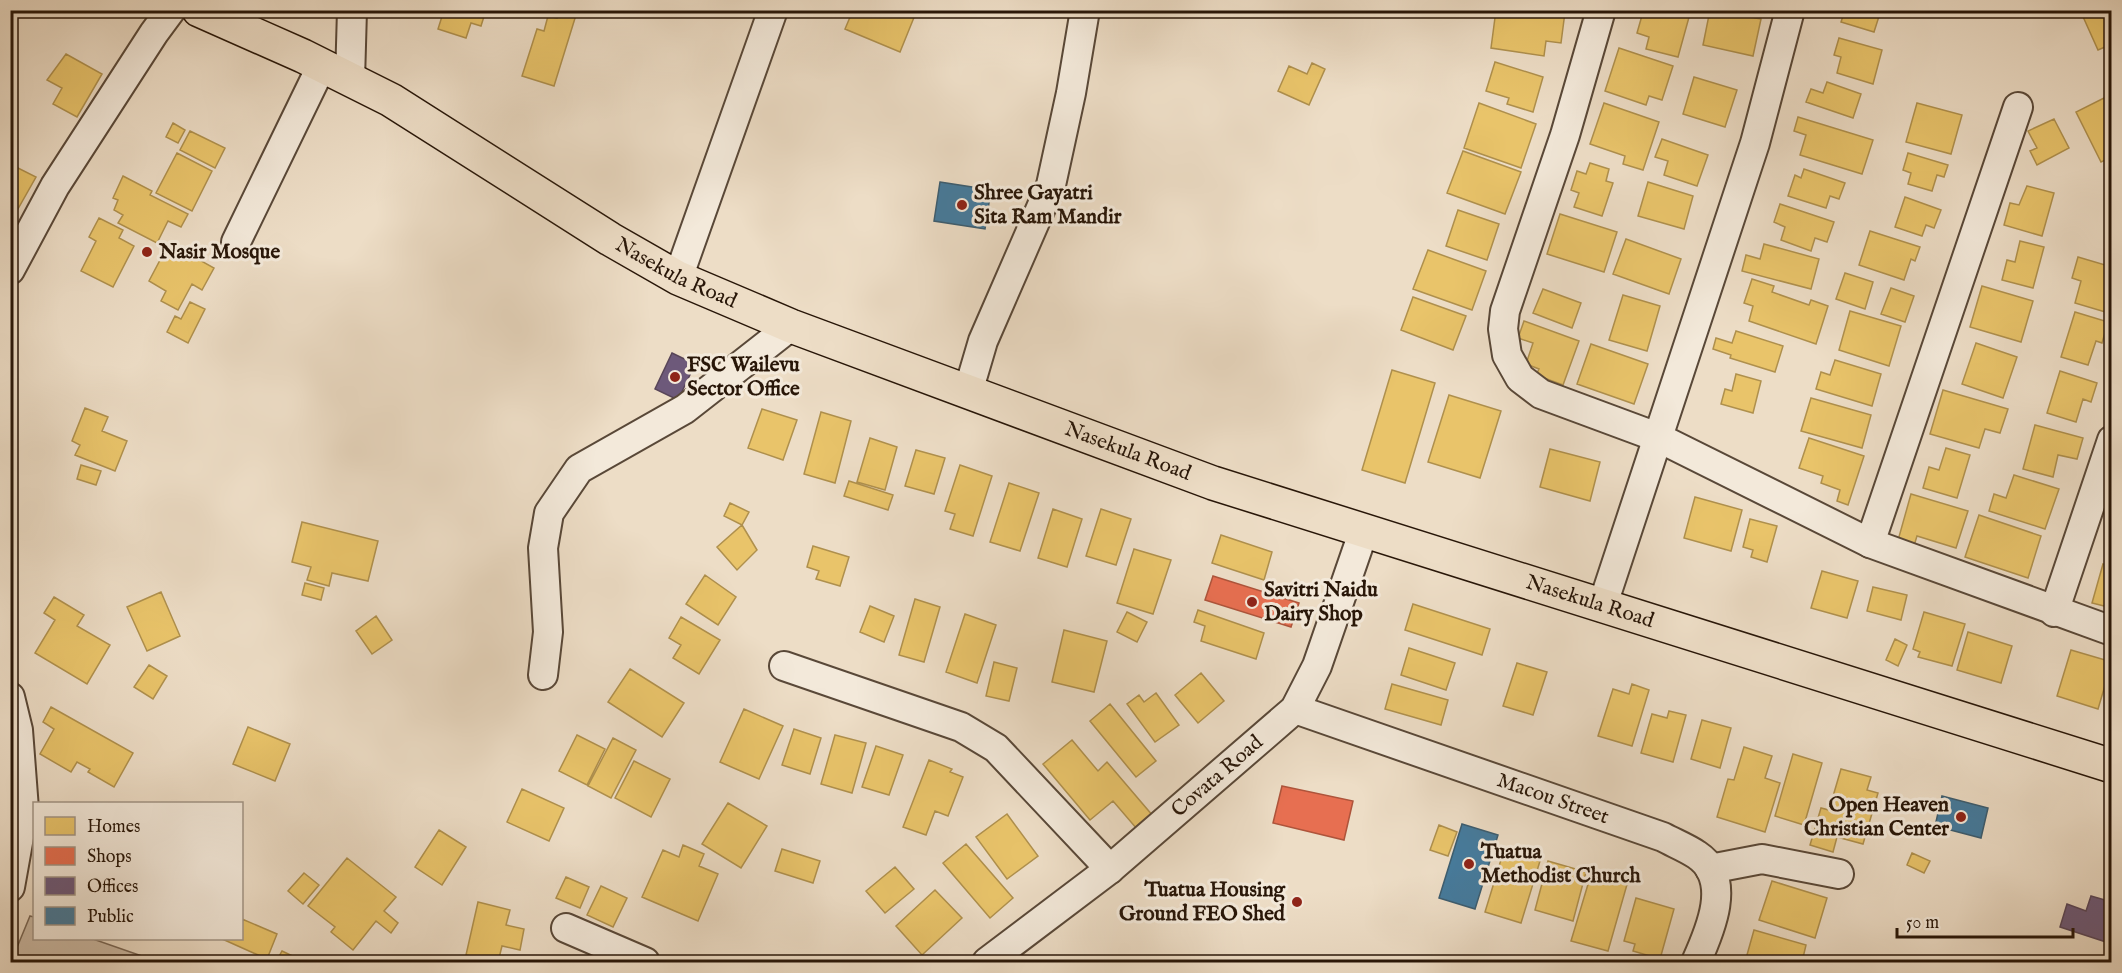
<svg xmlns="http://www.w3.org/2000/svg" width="2122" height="973" font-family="'IM FELL English',serif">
  <rect width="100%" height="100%" fill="#edddc6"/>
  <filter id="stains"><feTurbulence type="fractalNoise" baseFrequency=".00333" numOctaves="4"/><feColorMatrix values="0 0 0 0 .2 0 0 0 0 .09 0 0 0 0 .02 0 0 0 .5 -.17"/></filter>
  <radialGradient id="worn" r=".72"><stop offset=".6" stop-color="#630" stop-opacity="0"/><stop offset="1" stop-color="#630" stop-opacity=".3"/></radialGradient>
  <path fill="#ccbba6" stroke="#7a6857" stroke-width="1.5" d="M30,916l4,1v21l59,1 66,23h-148z"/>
  <path fill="#e9c46a" stroke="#af904d" stroke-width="1.5" d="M444,10h42l-5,16 -10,-3 -5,15 -28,-9z
    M559,10l17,5 -22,71 -32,-10 15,-47 7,2 4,-15 9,2z
    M853,10h64l-17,42 -55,-23z
    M1496,10l69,2 -4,31 -15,-2 -2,15 -53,-8z
    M1657,10h34l-13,47 -32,-8 3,-12 -12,-4 6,-21 13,3z
    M1710,10l51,9 -8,37 -50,-11z
    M1845,10h36l-7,22 -33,-10z
    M2080,10h32v34l-14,6z
    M1839,38l43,12 -9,34 -36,-11 4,-16 -7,-2z
    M1619,48l54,18 -11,34 -13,-4 -3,9 -41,-14z
    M66,54l36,20 -25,43 -24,-13 9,-16 -15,-8z
    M1495,62l48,15 -10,35 -26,-8 2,-6 -23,-7z
    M1312,63l13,6 -16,36 -31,-14 11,-25 18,8z
    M1694,77l43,13 -12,37 -42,-13z
    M1827,82l34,12 -8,24 -47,-16 5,-13 12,4z
    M2110,95l2,62 -11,5 -25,-50z
    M1479,103l57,21 -15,44 -57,-20z
    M1604,103l55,19 -16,48 -20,-6 2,-8 -35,-12z
    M1917,103l45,12 -11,39 -45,-12z
    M1798,117l75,23 -11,34 -62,-19 6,-20 -12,-4z
    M2054,119l15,29 -32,17 -7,-14 7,-3 -9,-17z
    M173,123l12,7 -7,13 -12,-6z
    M190,131l35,17 -10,20 -35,-18z
    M1662,139l46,16 -11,31 -33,-11 4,-14 -13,-4z
    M1463,151l58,21 -16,42 -58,-21z
    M177,153l35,18 -20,40 -36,-18z
    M1908,153l40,12 -4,12 -7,-2 -5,16 -24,-7 3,-11 -8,-3z
    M1590,163l19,6 -3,12 7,2 -11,33 -28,-9 5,-14 -8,-3 6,-19 9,3z
    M10,164l26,13 -26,46z
    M1804,169l41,14 -6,16 -9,-3 -4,12 -38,-12 7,-21 6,3z
    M123,176l29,15 -2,4 38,19 -7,13 -13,-6 -11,22 -39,-20 5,-8 -9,-5 4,-10 -5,-2z
    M1648,182l45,14 -9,33 -46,-13z
    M2027,186l27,7 -12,43 -38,-11 6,-22 9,2z
    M1905,197l36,13 -7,18 -8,-3 -4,11 -27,-9z
    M1780,204l54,18 -7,20 -12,-4 -4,13 -30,-11 4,-13 -11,-5z
    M1458,210l41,14 -12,36 -41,-14z
    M1560,214l57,18 -13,40 -57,-18z
    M99,218l24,12 -4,8 15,8 -21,41 -32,-16 15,-30 -7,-4z
    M1870,231l50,16 -5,14 -4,-2 -7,21 -45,-15z
    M1626,239l55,20 -12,35 -56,-20z
    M2020,241l24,6 -11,41 -31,-8 5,-20 8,2z
    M169,243l45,25 -12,22 -10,-6 -14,26 -17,-9 5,-10 -17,-10z
    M1764,244l55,15 -8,30 -69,-18 4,-16 14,4z
    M1428,250l58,21 -14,39 -59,-21z
    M2078,257l34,10v47l-37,-11 6,-22 -9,-3z
    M1845,273l28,9 -8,27 -29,-10z
    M1752,279l22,7 -2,6 37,13 2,-5 17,6 -12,38 -67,-23 4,-15 -9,-3z
    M1982,286l51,15 -12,41 -51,-15z
    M1891,288l23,8 -9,26 -24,-8z
    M1543,289l38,14 -9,25 -39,-15z
    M1623,295l37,11 -13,45 -38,-11z
    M1413,297l53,19 -13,34 -52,-20z
    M190,302l15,7 -17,34 -21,-11 8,-16 6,3z
    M1850,311l51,15 -12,40 -50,-16z
    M2075,312l33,10 -6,21 -6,-2 -8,24 -27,-8z
    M1524,321l55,20 -16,44 -27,-10 3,-6 -13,-5 7,-21 -15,-5z
    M1736,331l47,15 -8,26 -45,-14 1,-3 -18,-6 3,-11 16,5z
    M1976,343l41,14 -14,41 -41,-14z
    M1591,344l57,20 -14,40 -57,-20z
    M1835,360l46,14 -9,32 -56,-17 5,-17 9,3z
    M1392,370l43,13 -30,100 -43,-13z
    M2060,371l37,12 -6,19 -8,-3 -7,23 -29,-9z
    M1736,374l25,7 -8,32 -32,-9 4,-15 7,2z
    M1943,390l65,19 -8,24 -15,-4 -6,19 -49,-14z
    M1449,395l52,16 -21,67 -52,-16z
    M1811,398l60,17 -9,33 -61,-17z
    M85,408l23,9 -6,14 25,10 -12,30 -40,-16 5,-10 -8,-4z
    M762,409l35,11 -14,40 -35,-12z
    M821,412l30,9 -16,62 -31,-9z
    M2035,425l48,13 -6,21 -19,-4 -5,22 -30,-8z
    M870,438l27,9 -12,43 -28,-8z
    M1809,438l55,18 -16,49 -11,-4 3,-11 -19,-7 2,-7 -24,-8z
    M1946,448l24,7 -13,43 -34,-10 6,-21 10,3z
    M1550,449l50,13 -10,39 -50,-14z
    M916,450l29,8 -11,36 -29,-8z
    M81,465l20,6 -5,14 -19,-6z
    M960,465l32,11 -19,60 -23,-7 5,-15 -10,-3z
    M2014,475l45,14 -14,40 -56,-18 5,-17 12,4z
    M849,481l44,14 -5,15 -44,-14z
    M1009,483l30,10 -19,58 -30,-9z
    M1911,494l57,17 -12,37 -39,-12 -4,13 -16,-5z
    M1695,497l47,13 -11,41 -47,-13z
    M730,503l19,9 -7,13 -18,-9z
    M1053,509l29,10 -15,48 -29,-9z
    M1101,509l30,10 -15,46 -30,-9z
    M1979,515l62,21 -13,42 -63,-21z
    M1750,519l27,7 -10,36 -16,-5 2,-7 -10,-3z
    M302,522l76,19 -10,40 -36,-8 -3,13 -22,-6 4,-13 -19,-5z
    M742,525l15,25 -20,20 -20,-23z
    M1221,535l51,17 -8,28 -52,-17z
    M813,546l36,11 -9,29 -24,-7 3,-8 -12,-4z
    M1134,549l37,11 -18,54 -36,-11z
    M2103,564l9,2v42l-20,-5z
    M1822,571l36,10 -11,37 -36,-10z
    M705,575l31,22 -18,28 -32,-21z
    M305,583l19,5 -3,12 -19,-5z
    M1873,587l34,8 -6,25 -34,-9z
    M161,592l19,44 -33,15 -20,-44z
    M54,597l30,18 -7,11 33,19 -23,39 -52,-31 20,-33 -11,-7z
    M915,599l25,8 -16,55 -25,-7z
    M1413,604l77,25 -8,26 -77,-25z
    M870,606l24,10 -10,26 -24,-10z
    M1198,610l66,23 -8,26 -55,-18 4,-15 -11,-4z
    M1127,612l20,10 -10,20 -20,-10z
    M1924,612l41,12 -13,42 -34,-9 2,-5 -7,-3z
    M965,614l31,11 -19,58 -31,-11z
    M376,616l16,24 -20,14 -16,-23z
    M681,617l39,23 -21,34 -26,-16 8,-13 -12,-7z
    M1064,630l43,11 -13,51 -42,-10z
    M1968,632l44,14 -11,37 -44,-13z
    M1895,639l12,6 -9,21 -12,-6z
    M1409,648l46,15 -9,27 -45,-15z
    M2071,650l41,12 -14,47 -41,-13z
    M994,662l23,6 -8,33 -23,-5z
    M1517,663l30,9 -14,43 -30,-9z
    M149,665l18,11 -14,23 -19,-12z
    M630,669l54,34 -22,34 -54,-35z
    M1201,673l23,28 -26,22 -23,-28z
    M1392,684l56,16 -7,25 -56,-16z
    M1632,684l17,6 -17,56 -34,-10 15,-47 16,5z
    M1156,693l23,32 -24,17 -28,-38 12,-9 5,7z
    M1110,704l46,57 -20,16 -46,-56z
    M51,707l82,46 -19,34 -26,-15 2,-3 -13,-7 -6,10 -31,-18 14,-25 -11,-7z
    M744,709l39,17 -24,53 -39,-17z
    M1669,711l17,4 -13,47 -32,-9 11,-39 15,4z
    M1702,720l29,8 -11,40 -29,-9z
    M248,727l42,17 -15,37 -42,-17z
    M794,729l27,9 -11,36 -28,-9z
    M577,735l28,14 -18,36 -28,-14z
    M835,735l31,8 -14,50 -31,-9z
    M613,738l23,12 -25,48 -23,-12z
    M1072,740l26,31 9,-9 46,54 -16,13 -24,-28 -23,19 -47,-56z
    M876,746l27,9 -14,40 -27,-8z
    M1744,747l28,9 -7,22 15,5 -15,49 -48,-15 11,-38 6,1z
    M1793,754l29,9 -18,62 -29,-9z
    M929,760l23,9 -2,3 13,5 -15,39 -13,-5 -9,24 -23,-8z
    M634,761l36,18 -19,38 -36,-19z
    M1841,769l30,8 -4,13 11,3 -15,51 -26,-7 -4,15 -23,-7 11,-37 8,2z
    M522,789l42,19 -15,33 -42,-19z
    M728,803l39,23 -26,42 -39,-24z
    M1007,814l31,42 -31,23 -31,-42z
    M1439,825l18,7 -9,24 -18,-6z
    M439,830l27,17 -24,38 -27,-18z
    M966,844l47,54 -23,20 -47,-55z
    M683,845l21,9 -5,12 19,8 -20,47 -56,-24 21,-47 16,7z
    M782,849l38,12 -7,22 -38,-12z
    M1504,850l36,11 -19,62 -36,-11z
    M1912,853l18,8 -6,12 -17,-8z
    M347,858l49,39 -12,14 14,12 -7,10 -15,-12 -23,29 -22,-18 4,-5 -27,-21z
    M1548,861l38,11 -13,49 -38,-11z
    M895,867l19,22 -29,24 -19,-22z
    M1592,871l36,10 -20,70 -37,-10z
    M304,873l15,12 -16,19 -15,-13z
    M566,877l23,10 -9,21 -24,-10z
    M1772,881l55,17 -12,40 -56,-18z
    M601,886l26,12 -14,29 -26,-12z
    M935,890l27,28 -40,37 -26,-29z
    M1636,898l38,11 -14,50 -27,-8 2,-7 -11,-3z
    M478,902l32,8 -4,15 18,4 -4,21 -18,-4 -4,16 -32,-7z
    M242,919l35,15 -10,25 -47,-21h22z
    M1754,930l52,15 -4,17h-57z
    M282,951l23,11h-29z"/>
  <path fill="#e76f51" stroke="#ae543b" stroke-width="1.5" d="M1213,576l86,27 -8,24 -86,-27z
    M1282,786l71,15 -9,39 -71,-17z"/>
  <path fill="#6d597a" stroke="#584558" stroke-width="1.5" d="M672,353l23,11 -17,36 -23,-11z
    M2091,896l21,6v24l-6,16 -46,-15 7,-23 19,7z"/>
  <path fill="#457b9d" stroke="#3c5d70" stroke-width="1.5" d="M940,182l51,8 -6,39 -51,-8z
    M1942,796l46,12 -7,30 -46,-12z
    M1462,824l36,11 -23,74 -36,-11z"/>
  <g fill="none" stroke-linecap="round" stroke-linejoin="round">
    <defs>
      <g id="minor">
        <path d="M1601,10l-36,125 -60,176 -2,18 4,26 13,23 21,16 116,43 213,106 242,88"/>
        <path d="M350,80l2,-70"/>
        <path d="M236,242l86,-177"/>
        <path d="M10,270l45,-84 99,-153 17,-23"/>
        <path d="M678,278l95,-268"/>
        <path d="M968,392l15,-51 68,-156 20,-92 14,-83"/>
        <path d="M1870,543l148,-436"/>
        <path d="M1602,607l153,-464 35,-133"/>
        <path d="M2054,612l58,-172"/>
        <path d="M784,666l177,61 35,21 114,121"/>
        <path d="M543,675l5,-43 -5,-84 6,-35 30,-44 106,-60 106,-83"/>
        <path d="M10,697l8,33 6,79 -14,78"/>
        <path id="s1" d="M1295,709l368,128c11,6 24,11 34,18 36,24 13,76 -1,107"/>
        <path d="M1710,869l52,-10 77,15"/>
        <path d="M566,928l79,34"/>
        <path id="s2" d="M987,962l123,-93 185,-160 22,-43 47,-136"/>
      </g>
      <g id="major">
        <path id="s3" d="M199,10l104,46 88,44 219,139 68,39 113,48 422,157 899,283"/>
      </g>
    </defs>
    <use href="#minor" stroke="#594838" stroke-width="32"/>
    <use href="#major" stroke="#281608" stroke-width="36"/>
    <use href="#minor" stroke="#f3e9da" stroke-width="28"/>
    <use href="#major" stroke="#edddc6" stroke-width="33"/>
  </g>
  <g fill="#8f2418" stroke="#f3e9da" stroke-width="2">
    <circle cx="962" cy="205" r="6"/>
    <circle cx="147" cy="252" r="6"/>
    <circle cx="675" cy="377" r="6"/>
    <circle cx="1252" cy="602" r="6"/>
    <circle cx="1961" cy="817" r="6"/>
    <circle cx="1469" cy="864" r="6"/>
    <circle cx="1297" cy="902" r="6"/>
  </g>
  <g text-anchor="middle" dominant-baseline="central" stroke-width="6" stroke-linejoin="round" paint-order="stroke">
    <g font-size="21" font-weight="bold" fill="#281608" stroke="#f3e9da" text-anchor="start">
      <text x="974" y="193">Shree Gayatri<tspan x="974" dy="24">Sita Ram Mandir</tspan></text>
      <text x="159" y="252">Nasir Mosque</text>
      <text x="687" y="365">FSC Wailevu<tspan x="687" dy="24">Sector Office</tspan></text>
      <text x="1264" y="590">Savitri Naidu<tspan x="1264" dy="24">Dairy Shop</tspan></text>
      <text x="1949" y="805" text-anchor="end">Open Heaven<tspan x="1949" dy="24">Christian Center</tspan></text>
      <text x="1481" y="852">Tuatua<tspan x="1481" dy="24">Methodist Church</tspan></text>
      <text x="1285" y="890" text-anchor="end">Tuatua Housing<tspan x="1285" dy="24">Ground FEO Shed</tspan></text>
    </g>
    <g font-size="21" fill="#281608" stroke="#f3e9da">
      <text stroke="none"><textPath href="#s3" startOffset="546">Nasekula Road</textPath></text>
      <text stroke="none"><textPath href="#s3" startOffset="1032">Nasekula Road</textPath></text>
      <text stroke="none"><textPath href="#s3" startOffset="1518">Nasekula Road</textPath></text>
      <text stroke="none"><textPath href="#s2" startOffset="296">Covata Road</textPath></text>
      <text stroke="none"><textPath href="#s1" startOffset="273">Macou Street</textPath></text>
    </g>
  </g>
  <rect width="2122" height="973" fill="none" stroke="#edddc6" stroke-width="36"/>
  <rect x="12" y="12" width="2098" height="949" fill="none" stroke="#281608" stroke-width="3"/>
  <rect x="18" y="18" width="2086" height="937" fill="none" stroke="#281608" stroke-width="1.5"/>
  <rect x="33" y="802" width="210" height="138" fill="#f3e9da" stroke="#a29586" stroke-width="1.5"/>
  <rect x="45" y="817" width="30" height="18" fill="#e9c46a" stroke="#a29586" stroke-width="1.5"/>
  <text x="87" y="832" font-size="18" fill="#281608">Homes</text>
  <rect x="45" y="847" width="30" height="18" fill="#e76f51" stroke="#a29586" stroke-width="1.5"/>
  <text x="87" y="862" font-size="18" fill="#281608">Shops</text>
  <rect x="45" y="877" width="30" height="18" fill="#6d597a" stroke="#a29586" stroke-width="1.5"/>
  <text x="87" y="892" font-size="18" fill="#281608">Offices</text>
  <rect x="45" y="907" width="30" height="18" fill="#457b9d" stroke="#a29586" stroke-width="1.5"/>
  <text x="87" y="922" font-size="18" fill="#281608">Public</text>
  <path d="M1897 928v9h176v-9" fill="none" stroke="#281608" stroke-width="3"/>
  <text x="1906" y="928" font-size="18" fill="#281608" stroke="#f3e9da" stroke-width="4.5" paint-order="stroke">50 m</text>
  <rect width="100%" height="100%" filter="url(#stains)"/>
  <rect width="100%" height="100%" fill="url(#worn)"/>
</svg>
